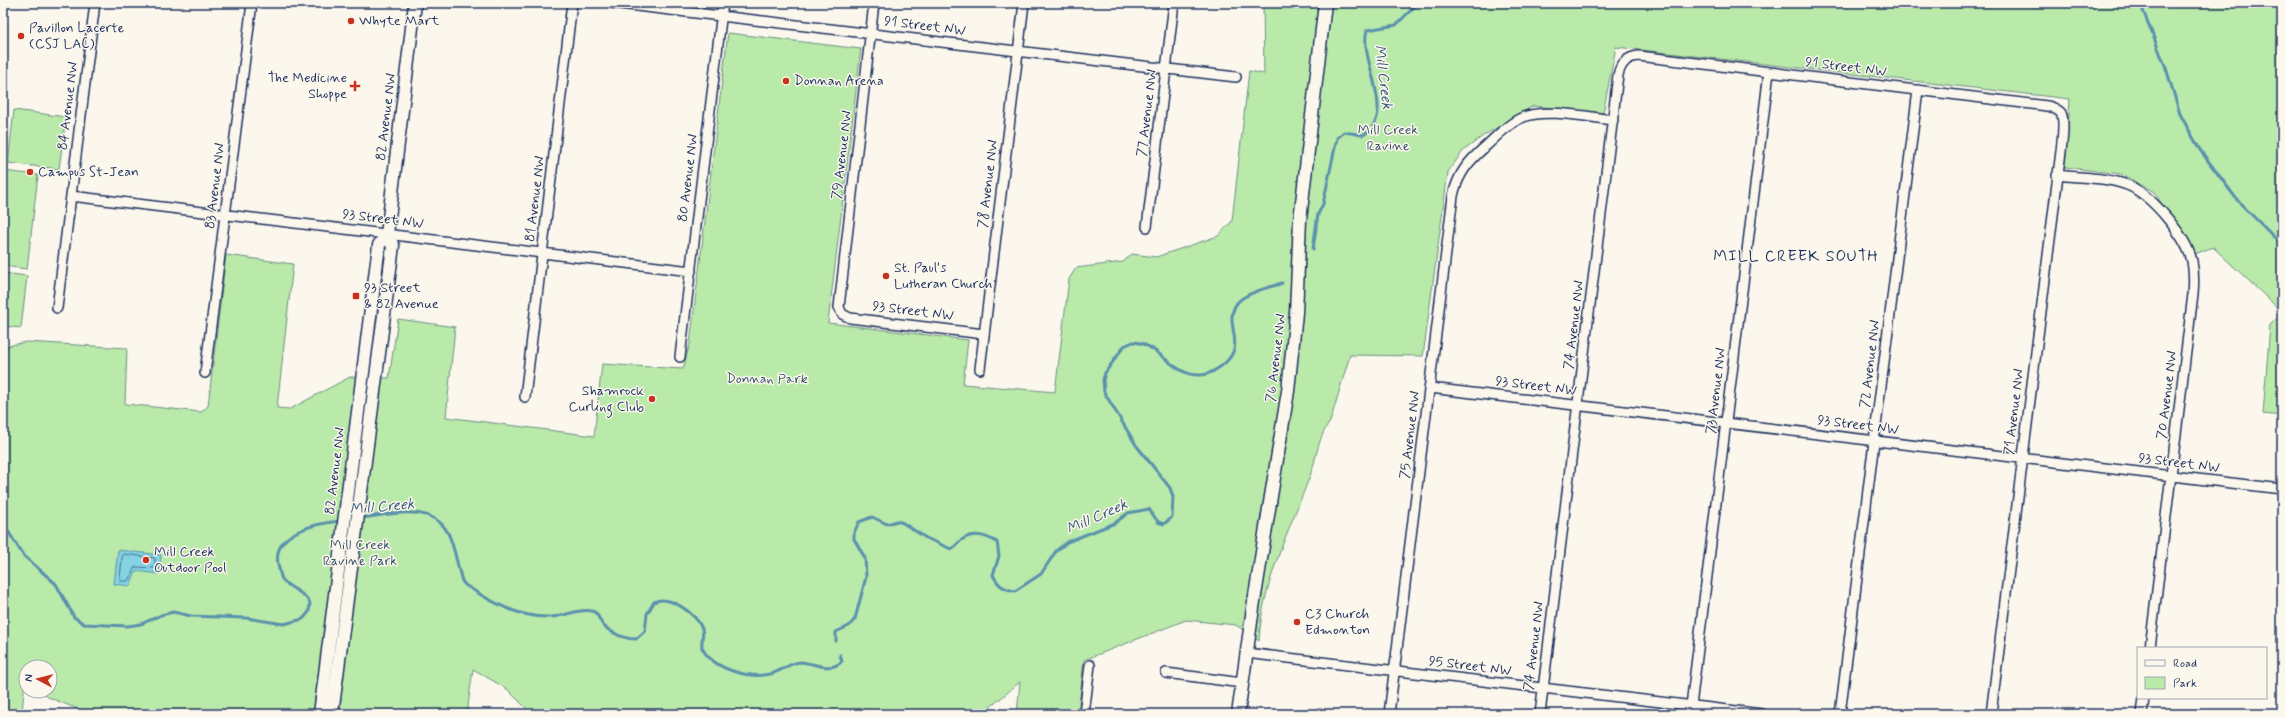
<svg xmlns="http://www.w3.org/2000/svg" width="2285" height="717" font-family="Mynerve,sans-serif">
  <rect width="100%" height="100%" fill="#fbf7ec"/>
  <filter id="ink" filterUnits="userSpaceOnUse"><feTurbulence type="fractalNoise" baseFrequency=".025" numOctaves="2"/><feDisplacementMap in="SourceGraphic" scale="8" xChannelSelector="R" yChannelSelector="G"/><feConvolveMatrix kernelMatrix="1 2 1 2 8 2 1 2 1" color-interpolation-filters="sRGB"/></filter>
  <g filter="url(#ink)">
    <path fill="#baeaa9" stroke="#6a8c84" d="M1263,3h1019v309l-69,-65 -18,7 -41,-62 -33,-18 -56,-7 5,-68 -454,-52 -13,66 -70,-7 -50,30 -20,15 -15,21 -25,184 -73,-1 -20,67c-12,15 -13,34 -19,51 -20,54 -49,109 -52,168l-23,-16 -50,-5 -102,40 -6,54h-61l3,-32 -38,32h-450l-25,-25 -34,-20 -6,45h-377l-42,-17 -9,-6h11v-24h-24l-4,47h-19v-367l23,-5 101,6 -2,56 76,8 7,-6 18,-151 67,9 -16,144 13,1 60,-32 39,1 9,-59 57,8 -9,90 148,19 8,-72 81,5 7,-26 38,-310 133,16 -33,274 140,17 -5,44 92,8 14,-113 7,-11 47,-6 9,-8 24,3 62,-21 14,-15 17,-150 15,3z
      M14,110l52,7 -7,52 -51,-6z
      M3,171l35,4 -11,94 -24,-3z
      M3,273l24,3 -6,52 -18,-2z
      M2282,314v102l-19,-2 7,-89z"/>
    <path fill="#84d2e2" stroke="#5a91ad" d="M118,550l43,5 -2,19 -23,-3 -6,15 -16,-2z"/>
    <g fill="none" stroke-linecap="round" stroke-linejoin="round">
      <path stroke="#457093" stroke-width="1" d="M123,554l32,4v10l-20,-1 -7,14h-8z"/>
      <path stroke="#5a91ad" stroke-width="3" d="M2140,3l26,65 14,46 20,36 38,51 44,44
        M1313,249l5,-35 5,-10 14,-66 7,-6 19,3c36,-20 -5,-75 4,-105l29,-5 22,-22
        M361,518c28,-3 71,-16 87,15 7,14 9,33 14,48l3,4c25,16 53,33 85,32 14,0 28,-9 42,-6 7,1 7,12 13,16 8,7 20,12 31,12l9,-8 2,-17 7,-12c15,-8 43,12 48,27 2,6 -1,12 0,19 11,21 46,31 68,26 11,-2 20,-12 31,-12 13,1 31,11 41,-1l-2,-6
        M3,523l20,32 33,29 18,33 10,7 44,2 13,-2 20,-9 12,-3 18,4 55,2 38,6 19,-5 6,-7 1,-9c-5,-11 -21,-14 -28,-24 -2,-4 -3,-10 -4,-15 -6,-32 39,-41 63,-43
        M836,641v-9l13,-6 6,-7 11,-42 -1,-19 -11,-19v-6l5,-11 13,-5 15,7 10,-3 6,2 23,15 25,11c6,-3 7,-7 12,-10 12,-7 23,-3 34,3l2,14 -6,19c5,10 10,14 22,16l26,-17 15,-23 11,-9 48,-19 13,-10 21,-4 9,13 6,2 8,-7 1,-20 -3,-9 -34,-43 -32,-53 -1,-12 2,-7 19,-27 9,-4c26,1 40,35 68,33 7,0 13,-4 19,-8 31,-22 1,-42 17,-64 9,-11 32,-15 45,-20"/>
      <defs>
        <path id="street" d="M611,3l625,74
          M874,3l-35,304 3,7 8,4 134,16
          M2057,175c23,3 49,2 70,10 24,9 59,51 65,76 2,11 2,22 1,33l-43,354
          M71,196l620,75
          M1147,227l27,-224
          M57,308l38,-305
          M680,357l43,-354
          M980,369l44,-366
          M205,373l47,-370
          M1430,388l852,101
          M525,397l47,-394
          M1246,653l516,61
          M1166,673l76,10
          M1084,714l6,-49
          M1389,714l64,-518c5,-23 16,-35 33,-50 10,-9 21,-21 33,-27 22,-12 69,-2 94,1
          M1540,714l78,-639c3,-12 9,-18 21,-19l408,50c5,1 10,3 14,7 6,10 -3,56 -4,70l-66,531
          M1690,714l79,-642
          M1840,714l78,-624
          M2142,714l2,-16"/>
        <path id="secondary" d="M320,714l59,-469 8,-11 28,-231
          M332,714l61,-468 -6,-12
          M1238,714l15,-106 35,-217 8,-78 4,-93 25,-217"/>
      </defs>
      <use href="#street" stroke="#1b2f5e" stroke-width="12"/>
      <use href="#secondary" stroke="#1b2f5e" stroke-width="15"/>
      <use href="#street" stroke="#fbf7ec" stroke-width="9"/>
      <use href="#secondary" stroke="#fbf7ec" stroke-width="12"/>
    </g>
  </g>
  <g fill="#c8321e" stroke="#fbf7ec" stroke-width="1.5">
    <circle cx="351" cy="21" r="4"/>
    <circle cx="21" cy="36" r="4"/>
    <circle cx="786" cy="81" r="4"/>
    <path d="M353 80h4v4h4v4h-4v4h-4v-4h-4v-4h4z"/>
    <circle cx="30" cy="172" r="4"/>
    <circle cx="886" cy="276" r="4"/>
    <rect x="352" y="292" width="8" height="8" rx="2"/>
    <circle cx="652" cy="399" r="4"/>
    <circle cx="146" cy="560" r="4"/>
    <circle cx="1297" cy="622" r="4"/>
  </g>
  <g text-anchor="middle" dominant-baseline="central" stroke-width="3" stroke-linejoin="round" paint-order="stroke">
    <g font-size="14" fill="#1b2f5e" stroke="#fbf7ec" text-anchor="start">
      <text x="359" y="21">Whyte Mart</text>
      <text x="29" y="28">Pavillon Lacerte<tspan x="29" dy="16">(CSJ LAC)</tspan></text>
      <text x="347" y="78" text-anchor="end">The Medicine<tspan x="347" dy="16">Shoppe</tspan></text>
      <text x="794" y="81">Donnan Arena</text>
      <text x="38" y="172">Campus St-Jean</text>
      <text x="894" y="268">St. Paul's<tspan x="894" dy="16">Lutheran Church</tspan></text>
      <text x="364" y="288">93 Street<tspan x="364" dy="16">&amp; 82 Avenue</tspan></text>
      <text x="644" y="391" text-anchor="end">Shamrock<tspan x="644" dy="16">Curling Club</tspan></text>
      <text x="154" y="552">Mill Creek<tspan x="154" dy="16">Outdoor Pool</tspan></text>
      <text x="1305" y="614">C3 Church<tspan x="1305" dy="16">Edmonton</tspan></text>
    </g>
    <g font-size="14" fill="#1b2f5e" stroke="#fbf7ec">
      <text transform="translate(925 26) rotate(7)">91 Street NW</text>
      <text transform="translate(1846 67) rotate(7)">91 Street NW</text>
      <text transform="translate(68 106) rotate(-83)">84 Avenue NW</text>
      <text transform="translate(1147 113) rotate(-83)">77 Avenue NW</text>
      <text transform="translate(386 117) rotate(-83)">82 Avenue NW</text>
      <text transform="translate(842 155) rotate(-83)">79 Avenue NW</text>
      <text transform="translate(688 178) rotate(-83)">80 Avenue NW</text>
      <text transform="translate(988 184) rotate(-83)">78 Avenue NW</text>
      <text transform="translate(215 186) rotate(-83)">83 Avenue NW</text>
      <text transform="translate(535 199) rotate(-83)">81 Avenue NW</text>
      <text transform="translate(383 219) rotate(7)">93 Street NW</text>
      <text transform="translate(913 311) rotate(7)">93 Street NW</text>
      <text transform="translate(1574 325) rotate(-83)">74 Avenue NW</text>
      <text transform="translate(1276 358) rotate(-83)">76 Avenue NW</text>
      <text transform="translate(1870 364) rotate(-83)">72 Avenue NW</text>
      <text transform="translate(1536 386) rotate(7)">93 Street NW</text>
      <text transform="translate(1716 391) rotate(-83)">73 Avenue NW</text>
      <text transform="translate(2167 395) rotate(-83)">70 Avenue NW</text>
      <text transform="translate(2014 412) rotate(-83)">71 Avenue NW</text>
      <text transform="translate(1858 425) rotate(7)">93 Street NW</text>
      <text transform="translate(1410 435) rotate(-83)">75 Avenue NW</text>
      <text transform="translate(2179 463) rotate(7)">93 Street NW</text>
      <text transform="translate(335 471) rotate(-83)">82 Avenue NW</text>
      <text transform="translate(1534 646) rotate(-83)">74 Avenue NW</text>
      <text transform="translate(1470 666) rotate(7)">95 Street NW</text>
    </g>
    <g font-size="14" fill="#3b546d" stroke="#fbf7ec">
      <text x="1388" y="130">Mill Creek<tspan x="1388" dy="16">Ravine</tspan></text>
      <text x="767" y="379">Donnan Park</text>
      <text x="360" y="545">Mill Creek<tspan x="360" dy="16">Ravine Park</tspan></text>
    </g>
    <g font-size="15" font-style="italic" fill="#35587f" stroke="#fbf7ec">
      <text transform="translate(1383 77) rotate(83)">Mill Creek</text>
      <text transform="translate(382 507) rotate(-5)">Mill Creek</text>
      <text transform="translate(1097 517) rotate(-24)">Mill Creek</text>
    </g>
    <g font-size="16" letter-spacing="1" fill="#1b2f5e" stroke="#fbf7ec">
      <text x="1796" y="256">MILL CREEK SOUTH</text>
    </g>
  </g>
  <rect width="2285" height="717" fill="none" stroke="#fbf7ec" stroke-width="16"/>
  <rect x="8" y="8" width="2269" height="701" fill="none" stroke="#1b2f5e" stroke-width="1.5" filter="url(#ink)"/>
  <rect x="2137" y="647" width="130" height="52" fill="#fbf7ec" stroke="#a1a7b3"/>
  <rect x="2145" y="660" width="20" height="6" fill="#fbf7ec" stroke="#a1a7b3"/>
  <text x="2173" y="667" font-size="12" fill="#1b2f5e">Road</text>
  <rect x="2145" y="677" width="20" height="12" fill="#baeaa9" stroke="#a1a7b3"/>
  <text x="2173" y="687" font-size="12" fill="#1b2f5e">Park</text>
  <g transform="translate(38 679) rotate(277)"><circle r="19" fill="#fbf7ec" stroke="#a1a7b3"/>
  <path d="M0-3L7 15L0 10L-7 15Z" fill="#c8321e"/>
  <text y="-6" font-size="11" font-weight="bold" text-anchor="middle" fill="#1b2f5e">N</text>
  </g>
</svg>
